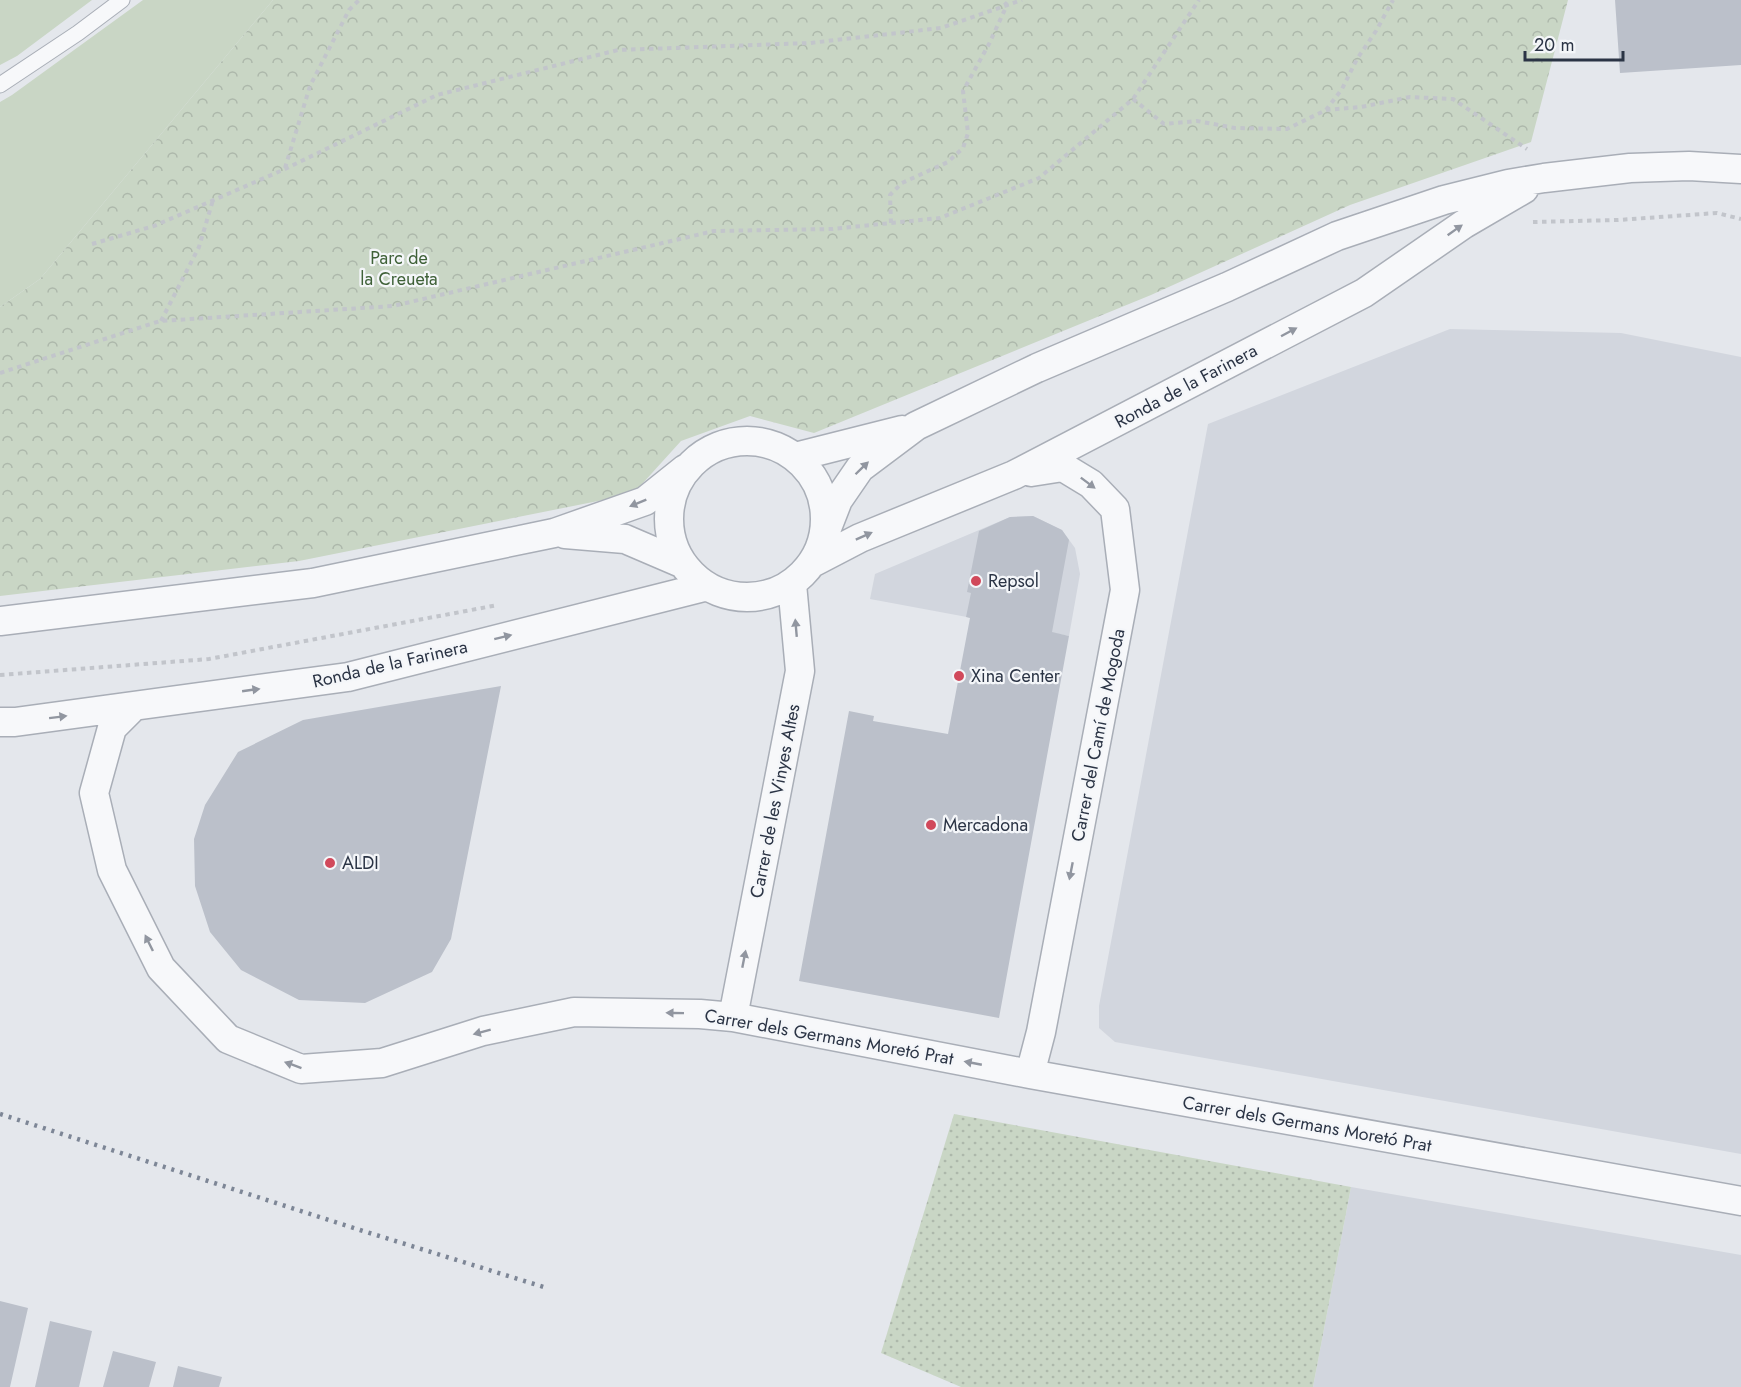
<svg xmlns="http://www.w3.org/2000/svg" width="1741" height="1387" font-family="Jost,sans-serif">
  <defs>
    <pattern id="forest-crowns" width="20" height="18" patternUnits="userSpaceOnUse" patternTransform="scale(1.5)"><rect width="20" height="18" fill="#c9d6c5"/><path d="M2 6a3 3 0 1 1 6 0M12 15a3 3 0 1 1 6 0" fill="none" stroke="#adb8ab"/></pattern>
    <pattern id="garden-dots" width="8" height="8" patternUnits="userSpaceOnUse" patternTransform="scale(1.5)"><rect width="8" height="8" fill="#c9d6c5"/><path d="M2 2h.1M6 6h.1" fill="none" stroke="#adb8ab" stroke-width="1.8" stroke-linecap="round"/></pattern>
  </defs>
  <rect width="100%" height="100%" fill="#e4e7ec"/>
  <path fill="#d2d6de" d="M1450,329l171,4 120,24v797l-626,-112 -16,-14v-22l109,-582z
    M1033,516l29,14 13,18 5,26 -11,62 -199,-37 5,-25 135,-57z
    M1351,1187l390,68v132h-428z"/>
  <path fill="#c9d6c5" d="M0,0h92l-75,56 -17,9z
    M143,0h130l-233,279 -40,28v-205l12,-7z"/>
  <path fill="url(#forest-crowns)" d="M273,0h1295l-37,142 -181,63 -199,90 -337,138 -64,-17 -69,25 -48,53 -334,67 -299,35v-289l40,-28z"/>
  <path fill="url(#garden-dots)" d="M954,1114l397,73 -38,200h-352l-80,-34z"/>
  <path fill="#bbc0ca" d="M1615,0h126v65l-121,8z
    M1033,516l29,14 7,10 -17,92 17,4 -70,382 -200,-37 50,-270 25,5 -1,5 75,13 22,-116 -4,-1 5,-24 -4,-1 12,-61 31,-14z
    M501,686l-50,253 -19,33 -67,31 -66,-3 -58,-30 -31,-38 -15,-46 -1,-47 11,-34 33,-53 65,-32z
    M0,1301l28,7 -18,79h-10z
    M50,1321l42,10 -13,56h-44z
    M113,1351l43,11 -7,25h-46z
    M178,1366l44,11 -3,10h-46z"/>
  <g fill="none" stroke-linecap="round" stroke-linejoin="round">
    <defs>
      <path id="service" d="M0,85l78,-52 44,-33"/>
      <path id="minor" d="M669 519a78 78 0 1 1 156 0a78 78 0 1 1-156 0Z
        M795,457l107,-27
        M565,534l60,5 56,24
        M824,536l14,-36 22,-32 56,-42 121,-58 190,-81 110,-51 107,-36 64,-16 36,-6 86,-10 59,-2 52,3
        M812,563l48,-25 154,-63 350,-182 100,-69 60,-35
        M0,621l313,-38 241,-50 91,-32 40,-32
        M133,707l-21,21 -18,65 18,77 49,98 67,71 73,30 81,-6 101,-32 91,-19 126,2 33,3 297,57 711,127
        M0,722h15l333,-45 356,-90
        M733,1017l67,-346 -8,-87
        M1030,1074l11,-42 84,-442 -10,-81 -24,-25 -28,-17 -32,5"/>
    </defs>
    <use href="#service" stroke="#a9aeb7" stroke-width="17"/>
    <use href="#minor" stroke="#a9aeb7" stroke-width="31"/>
    <path stroke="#c2c5cb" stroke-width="4" stroke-dasharray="4.5 4.5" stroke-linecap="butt" d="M1133,99l31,25 33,-3 38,7 52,1 39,-19 16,-21 15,-30 19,-28 17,-31
      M1326,110l35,-3 49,-10 43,2 74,50
      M285,168l25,-82 39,-76 10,-10
      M1533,222l85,-2 99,-7 24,6
      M891,223l-1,-28 12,-12 46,-21 15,-14 5,-15 -5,-42 26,-47 18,-39 -5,-5
      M92,244l62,-18 131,-57 152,-74 181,-45 192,-7 131,-15 81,-28
      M161,321l38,-74 14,-47
      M0,373l160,-52 233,-15 321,-75 118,-2 108,-11 99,-40 94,-79 66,-99
      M0,675l209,-16 289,-54"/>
    <use href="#service" stroke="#f7f8fa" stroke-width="15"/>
    <use href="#minor" stroke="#f7f8fa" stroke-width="28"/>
    <path stroke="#7d8696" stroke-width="4.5" stroke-dasharray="3 6" stroke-linecap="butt" d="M0,1114l360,116 187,58"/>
  </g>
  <defs><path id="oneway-solid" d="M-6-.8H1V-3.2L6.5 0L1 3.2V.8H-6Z" transform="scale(1.5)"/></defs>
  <g fill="#9196a0">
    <use href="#oneway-solid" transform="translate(1455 230) rotate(-35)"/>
    <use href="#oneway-solid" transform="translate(1289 332) rotate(-28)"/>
    <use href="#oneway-solid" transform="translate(862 468) rotate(-44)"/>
    <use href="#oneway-solid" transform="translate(1088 483) rotate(37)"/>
    <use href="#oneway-solid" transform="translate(638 503) rotate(158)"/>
    <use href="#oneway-solid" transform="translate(864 536) rotate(-24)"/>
    <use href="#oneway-solid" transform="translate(796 628) rotate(-95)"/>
    <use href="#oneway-solid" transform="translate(503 637) rotate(-14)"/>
    <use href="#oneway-solid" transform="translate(251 690) rotate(-8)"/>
    <use href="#oneway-solid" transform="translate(58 717) rotate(-7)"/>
    <use href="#oneway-solid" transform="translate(1071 871) rotate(101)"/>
    <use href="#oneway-solid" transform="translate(149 943) rotate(-116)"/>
    <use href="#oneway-solid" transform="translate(744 959) rotate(-79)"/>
    <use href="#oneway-solid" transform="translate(675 1013) rotate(-179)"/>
    <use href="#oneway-solid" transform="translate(482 1032) rotate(165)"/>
    <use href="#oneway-solid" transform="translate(973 1063) rotate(-169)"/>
    <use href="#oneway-solid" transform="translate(293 1065) rotate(-160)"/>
  </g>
  <g fill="#d1495b" stroke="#f4f6f9" stroke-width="2">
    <circle cx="976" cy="581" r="6"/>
    <circle cx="959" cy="676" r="6"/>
    <circle cx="931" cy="825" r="6"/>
    <circle cx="330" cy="863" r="6"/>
  </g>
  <g text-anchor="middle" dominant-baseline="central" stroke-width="4.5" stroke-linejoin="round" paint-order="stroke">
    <g font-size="18" fill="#3f6138" stroke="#f4f6f9">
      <text x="399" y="258">Parc de<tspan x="399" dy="21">la Creueta</tspan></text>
    </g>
    <g font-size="18" fill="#2b3445" stroke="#f4f6f9">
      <text transform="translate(1186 386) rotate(-28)">Ronda de la Farinera</text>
      <text transform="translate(390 664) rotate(-13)">Ronda de la Farinera</text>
      <text transform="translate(1098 735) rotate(-79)">Carrer del Camí de Mogoda</text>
      <text transform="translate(775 801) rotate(-79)">Carrer de les Vinyes Altes</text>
      <text transform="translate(829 1037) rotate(10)">Carrer dels Germans Moretó Prat</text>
      <text transform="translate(1307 1124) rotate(10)">Carrer dels Germans Moretó Prat</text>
    </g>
    <g font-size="18" fill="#2b3445" stroke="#f4f6f9" text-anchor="start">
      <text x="988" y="581">Repsol</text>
      <text x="971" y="676">Xina Center</text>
      <text x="943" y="825">Mercadona</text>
      <text x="342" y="863">ALDI</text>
    </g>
  </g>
  <path d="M1525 51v9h98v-9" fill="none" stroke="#2b3445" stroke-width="3"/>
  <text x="1534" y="51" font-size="18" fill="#2b3445" stroke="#f4f6f9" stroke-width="4.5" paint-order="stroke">20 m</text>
</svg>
